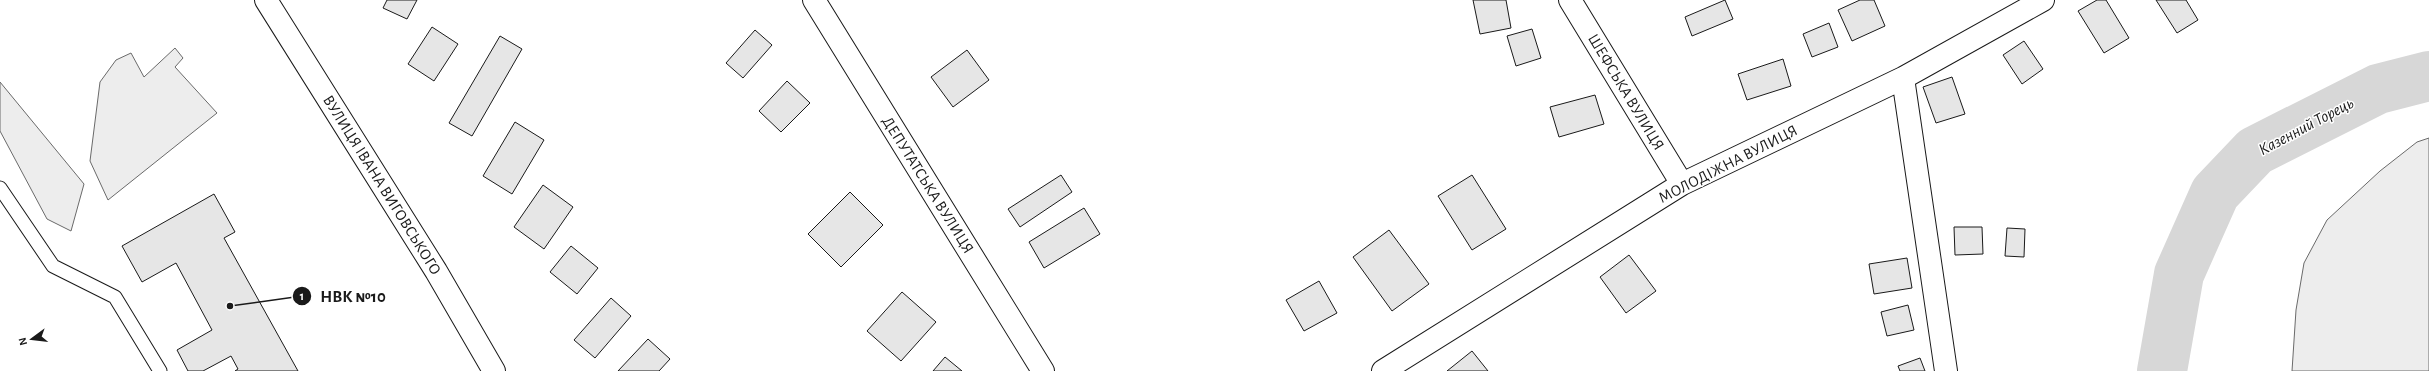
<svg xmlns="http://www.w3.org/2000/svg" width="2429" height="371" font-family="'Alegreya Sans',sans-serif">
  <rect width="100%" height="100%" fill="#fff"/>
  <path fill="#ededed" stroke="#6a6a6a" d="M175,48l8,10 -8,9 42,46 -109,87 -18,-39 10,-79 16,-22 15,-7 13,24z
    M0,82l84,102 -13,47 -24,-12 -47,-88z
    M2429,138v233h-137l4,-61 8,-47 23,-43 53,-49 37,-29z"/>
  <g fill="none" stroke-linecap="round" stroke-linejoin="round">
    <path stroke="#d7d7d7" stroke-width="50" d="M2162,371l17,-97 36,-81 40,-42 123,-62 51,-13"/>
  </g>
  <path fill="#e6e6e6" stroke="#1a1a1a" d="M387,0h30l-10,19 -24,-11z
    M1473,0h33l5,28 -31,6z
    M1725,0l8,19 -41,17 -7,-19z
    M1860,0h14l11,26 -33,15 -14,-31z
    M2097,0h9l23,38 -25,15 -26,-42z
    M2156,0h30l12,20 -21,13z
    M1829,23l9,24 -26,10 -9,-23z
    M432,27l26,17 -24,37 -26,-17z
    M1532,29l9,29 -25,8 -9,-30z
    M755,30l17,15 -29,33 -17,-15z
    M500,36l22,13 -50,87 -23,-13z
    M2024,41l19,28 -21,15 -19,-29z
    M967,50l22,30 -36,27 -22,-30z
    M1783,59l8,27 -44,14 -9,-26z
    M1952,77l13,37 -29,9 -13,-36z
    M787,81l23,22 -29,29 -22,-21z
    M1595,95l9,29 -45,13 -9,-30z
    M515,122l29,18 -32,54 -29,-18z
    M1061,175l11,17 -52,35 -12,-18z
    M1472,175l34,54 -34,21 -34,-54z
    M543,185l30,22 -29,42 -30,-22z
    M850,192l33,33 -42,42 -33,-33z
    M214,194l21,38 -11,6 74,133h-63l3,-2 -7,-13 -28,15h-15l-11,-21 35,-20 -36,-67 -34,19 -20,-36z
    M1084,208l16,26 -56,34 -15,-26z
    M1954,227h28l1,27 -28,1z
    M2007,228l18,1 -1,28 -19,-1z
    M1389,230l40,54 -37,27 -39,-54z
    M571,246l27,22 -21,26 -27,-22z
    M1629,255l27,36 -30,22 -26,-36z
    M1907,258l5,30 -38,6 -5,-30z
    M1319,281l18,32 -33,18 -18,-31z
    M902,292l34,30 -35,39 -34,-30z
    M611,298l20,18 -36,42 -21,-18z
    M1908,305l6,25 -27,6 -6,-24z
    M648,339l22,20 -11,12h-41z
    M1472,351l16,20h-41z
    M945,357l17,14h-29z
    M1920,358l5,13h-25l-2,-5z"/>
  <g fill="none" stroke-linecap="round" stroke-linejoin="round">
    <defs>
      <path id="service" d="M0,188l53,78 62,31 45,74"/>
      <path id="minor" d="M266,0l170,271 58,100
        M814,0l229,371
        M1570,0l112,184
        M1903,78l43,293
        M1383,371l299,-187 221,-106 140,-78"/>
    </defs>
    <use href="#service" stroke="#1a1a1a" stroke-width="15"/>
    <use href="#minor" stroke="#1a1a1a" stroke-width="24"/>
    <use href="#service" stroke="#fff" stroke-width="13"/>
    <use href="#minor" stroke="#fff" stroke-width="22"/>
  </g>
  <g text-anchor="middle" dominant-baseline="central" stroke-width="3" stroke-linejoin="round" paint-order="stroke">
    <g font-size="16" fill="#1a1a1a" stroke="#fff">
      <text transform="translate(1626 92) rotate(59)">ШЕФСЬКА ВУЛИЦЯ</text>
      <text transform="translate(1728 164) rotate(-27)">МОЛОДІЖНА ВУЛИЦЯ</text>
      <text transform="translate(382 185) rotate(58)">ВУЛИЦЯ ІВАНА ВИГОВСЬКОГО</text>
      <text transform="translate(928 185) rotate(58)">ДЕПУТАТСЬКА ВУЛИЦЯ</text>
    </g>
    <g font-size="17" font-style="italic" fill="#1a1a1a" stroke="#fff">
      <text transform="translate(2306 126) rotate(-28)">Казенний Торець</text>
    </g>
  </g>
  <path fill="none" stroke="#1a1a1a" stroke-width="1.5" d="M230 306L302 296"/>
  <g fill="#1a1a1a" stroke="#fff" stroke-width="1.5">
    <circle cx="230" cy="306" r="4"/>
    <circle cx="302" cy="296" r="10"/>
  </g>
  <g font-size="12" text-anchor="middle" font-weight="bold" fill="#fff">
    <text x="302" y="300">1</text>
  </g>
  <g font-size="17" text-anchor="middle" font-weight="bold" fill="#1a1a1a" stroke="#fff" stroke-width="3" stroke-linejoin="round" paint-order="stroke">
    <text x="353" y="302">НВК №10</text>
  </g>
  <g transform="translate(32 339) rotate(255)" stroke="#ffffff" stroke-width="3" paint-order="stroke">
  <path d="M0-3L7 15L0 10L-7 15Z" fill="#1a1a1a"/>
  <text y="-6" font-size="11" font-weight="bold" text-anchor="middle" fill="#1a1a1a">N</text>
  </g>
</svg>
